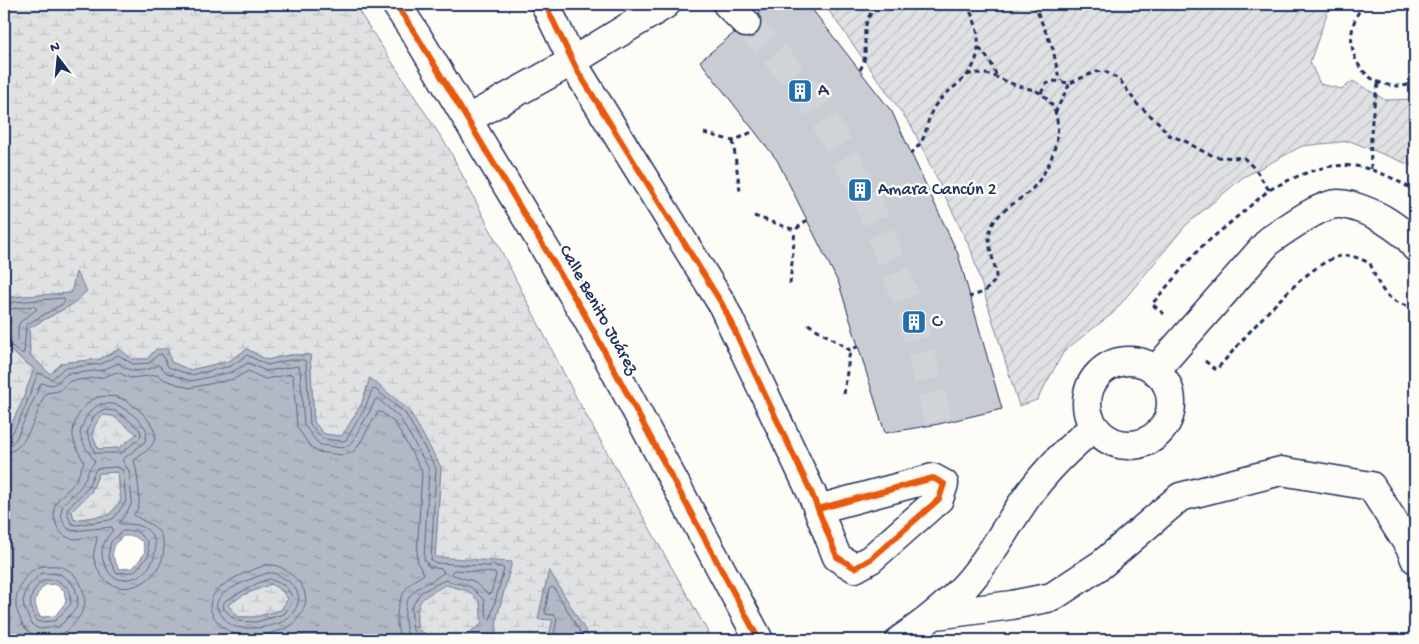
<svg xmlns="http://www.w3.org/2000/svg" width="1419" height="644" font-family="'Gochi Hand',sans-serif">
  <defs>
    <pattern id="wetland-marsh" width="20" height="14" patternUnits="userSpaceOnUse" patternTransform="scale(1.25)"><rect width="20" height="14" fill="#e0e1e3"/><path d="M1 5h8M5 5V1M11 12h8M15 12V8" fill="none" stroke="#c0c1c5"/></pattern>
    <pattern id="garden-furrows" width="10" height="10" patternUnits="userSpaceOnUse" patternTransform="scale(1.25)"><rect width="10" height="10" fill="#e0e1e3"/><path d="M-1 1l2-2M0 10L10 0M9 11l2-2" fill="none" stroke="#c0c1c5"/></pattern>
    <pattern id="water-ripples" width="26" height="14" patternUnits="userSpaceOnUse" patternTransform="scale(1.25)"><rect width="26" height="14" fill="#b3b8c5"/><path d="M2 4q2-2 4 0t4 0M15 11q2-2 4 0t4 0" fill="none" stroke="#9196a3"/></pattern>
  </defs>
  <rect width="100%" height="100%" fill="#fdfcf7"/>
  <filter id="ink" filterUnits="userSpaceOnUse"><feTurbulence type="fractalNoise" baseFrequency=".02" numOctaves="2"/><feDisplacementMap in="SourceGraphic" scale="10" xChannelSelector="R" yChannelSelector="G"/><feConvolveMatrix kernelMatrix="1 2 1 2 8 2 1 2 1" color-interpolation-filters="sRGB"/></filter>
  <g filter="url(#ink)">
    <path fill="url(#wetland-marsh)" stroke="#7e88a0" d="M4,4h350l95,145 127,248 132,235 -3,8h-115l-41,-70 -11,49h15l-5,21h-53l2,-23 14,-54 -76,-5 6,-91 -71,-88 -9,26 -19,32 -18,-3 -10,-12 -4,-67h-21l-22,5 -20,-11 -18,12 -39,9 -19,-8 -15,-13 -9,10h-15l-13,-10 -19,10 -39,4 -11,11 -20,-19 -1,-27 44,-24 3,-31 -5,20 -59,4 -8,3z
      M11,351l23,18 -12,33 -16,33h-2v-81z
      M102,415l11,1 24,18 -18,14 -21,1 -6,-14 3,-10z
      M119,472v17l2,12 -12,14 -35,5 -2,-9 19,-19 8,-19z
      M271,584l11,7 6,8 -7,11 -26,7h-16l-12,-12 16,-10z
      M446,584l22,7 12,11 2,22 -24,16h-22l-19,-11c-2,-31 4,-31 29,-45z"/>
    <path fill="url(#garden-furrows)" stroke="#7e88a0" d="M824,4h504v7l-18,51 10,22 22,5 11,-8 32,19 30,-1v68l-65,-26 -48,5 -60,32 -56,47 -73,88 -49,38 -27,49 -18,6 -48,-156 -59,-123z"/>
    <path fill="url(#water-ripples)" stroke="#76819c" fill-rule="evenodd" d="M76,272l11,19 -14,13 -44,24 1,27 20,19 11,-11 39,-4 20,-10 12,10h15l9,-10h12l3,13 19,8 39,-9 18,-12 20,11 22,-5h21l4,67 10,12 18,2 19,-31 9,-27 39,32 32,57 -6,90 77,5 -15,55 -2,23h-37l24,-16 -2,-22 -12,-11 -22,-6c-25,13 -31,14 -29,44l19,11h-432v-205h2l16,-33 12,-33 -23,-18 -7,3v-54l8,-3 59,-4zM102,415l11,1 24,18 -18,14 -21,1 -6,-15 3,-9zM99,473l19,-1 3,29 -12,14 -35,5 -2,-9 19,-19zM123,536h11l9,6 2,11 -12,15 -14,1 -7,-14 3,-11zM55,584l9,6 2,12 -11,14 -15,1c-7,-15 -7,-19 5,-32zM271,584l11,7 6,8 -7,11 -26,7h-16l-11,-12 15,-10z
      M549,570l41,68v2h-42l5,-20 -15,-1z"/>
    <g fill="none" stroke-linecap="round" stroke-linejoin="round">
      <path stroke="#586687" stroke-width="1" d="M4,304l10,-2 49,-4 2,3 -1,2 -38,22 -2,28h-3l-9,-7 -8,3
        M4,310l30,-4 3,3 -17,13 -2,5v13l-14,2
        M98,397c6,-1 14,-1 20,0 13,4 40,26 37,42 -3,10 -14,15 -21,22 3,7 6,35 5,42 0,5 -3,8 -5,12 7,6 19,8 25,17 24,42 -50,86 -65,27 -2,-7 3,-15 3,-22 -9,-2 -19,4 -28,1 -6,-2 -11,-8 -13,-14 -8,-27 9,-26 20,-44 3,-5 5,-12 8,-18 -4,-8 -10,-17 -11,-26 -1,-15 11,-34 25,-39z
        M101,404c5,0 11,-1 16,1 10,4 26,17 30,26l-2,11 -23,18 7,11 3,30 -2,6 -11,16 2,1c5,0 11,0 16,1 31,8 19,52 -9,54 -13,2 -17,-2 -23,-14 -7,-14 -1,-24 8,-35l-1,-3 -40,4c-6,-3 -8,-6 -10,-13 -4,-16 10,-20 19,-32 6,-8 6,-17 14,-24 -5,-9 -13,-17 -15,-29 3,-11 9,-25 21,-29z
        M103,410l12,1 10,6 15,13 1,5 -1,3 -19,15h-26l-8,-20c3,-9 6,-20 16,-23z
        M4,439c13,-1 28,-53 34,-66l14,6 12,-11 37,-4 17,-9 15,9 16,-1 9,-8 4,-1 6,13 23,8 40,-9 16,-11 20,10 22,-5h15l2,2 4,62 13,15 19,2 4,-1 19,-32 7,-18 3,-1 30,24 31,55 -5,92 5,3 66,4 2,2 -14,51 -3,-2 -3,-18 -13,-13 -26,-7 -24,12 -10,16 2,23 13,9
        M4,446l7,-2 5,-5 25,-56 12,2 14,-11 36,-4 15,-7c3,2 6,5 10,6 10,4 22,0 31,-4l8,8 24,8 41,-9 16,-9 18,8 32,-5 2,3 4,56 12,16 5,4 21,3 8,-3 20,-34 5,-11 3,-1 22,19 29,51 -5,90 5,8 13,2 2,3c-18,17 -41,12 -39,48 1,9 1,15 9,20
        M4,453c24,-1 32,-42 42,-60l13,-2 11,-10 33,-4 14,-5 13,6 27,-3 8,5 24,8 45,-9 14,-8 17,8 26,-5 2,2 4,51 13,19 8,6 24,3 11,-3 5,-6 20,-34h3l14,11 27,48 -5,85 1,8 6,10c-3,3 -9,5 -13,9 -14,14 -19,40 -9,57
        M117,467l4,2 2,3 3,29 -12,17 -4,2 -34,5 -5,-2 -4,-11 1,-4 19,-19 9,-20z
        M123,531h13l11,10 2,14 -15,17 -18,1 -8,-17 3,-14z
        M266,565c9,-1 15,2 22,7 14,10 24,25 13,42 -3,4 -5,8 -9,11 -10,7 -33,11 -45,11 -14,-1 -20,-4 -29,-14 -28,-29 26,-50 48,-57z
        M58,566c11,2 21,11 24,22 2,6 4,12 2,19 -2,8 -13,22 -21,26 -14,7 -34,5 -41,-10 -2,-6 -6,-12 -6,-18 -1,-14 9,-33 23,-38 5,-2 13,-1 19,-1z
        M455,570l40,3 1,2 -5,18 -3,1 -15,-13 -20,-6 -1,-3z
        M43,573l17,1 11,8 4,6 3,12 -1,7 -14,16 -6,4 -17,2 -5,-2 -4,-4 -7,-16 -1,-6 4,-13 11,-12z
        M268,573c7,-1 12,3 17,6 13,9 18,19 9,32 -2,3 -4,7 -8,9 -11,6 -28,9 -40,8 -12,0 -16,-3 -23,-11 -5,-5 -8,-11 -5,-17 5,-11 39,-24 50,-27z
        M270,579l15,7 8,11 -1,5 -8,12 -28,8 -20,-1 -12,-12 -1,-5 3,-4 34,-18z
        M44,580h13l12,9 2,15 -16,17 -17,1c-12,-14 -9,-32 6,-42z
        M553,640l4,-21 -3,-4 -8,-1 -1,-2 4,-23 3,-2 2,1 31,52"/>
    </g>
    <path fill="#c9ccd3" stroke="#1b2f5e" d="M769,4h39l84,108 66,142 44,155 -63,15 -54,9 -46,-149 -62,-124 -77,-99 34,-28 8,5h8l7,-4 4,-7v-8l-3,-6z"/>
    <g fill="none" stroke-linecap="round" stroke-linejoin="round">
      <path stroke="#d0d3d8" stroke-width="28" stroke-dasharray="28 14" stroke-linecap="butt" d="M746,23l28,30 38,46 49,85 48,122 30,118"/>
      <defs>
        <path id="minor" d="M396,4l21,32 168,279 174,325
          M545,4l32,66 145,234 90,190 25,63 18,11 16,-9 68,-60 5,-15 -11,-6 -115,31
          M727,4l19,19
          M468,119l105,-58 93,-57
          M1087 403a42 42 0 1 1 84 0a42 42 0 1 1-84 0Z
          M1155,371l115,-131c15,-10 51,-37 69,-36 13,0 36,10 47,17 10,7 24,15 29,26
          M936,615l76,-10 40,-8 50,-33 78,-67 101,-26 90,15 40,63 4,10
          M900,640c25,-17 46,-33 67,-56 26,-29 42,-64 65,-94 18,-24 39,-44 62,-63"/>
      </defs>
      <use href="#minor" stroke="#1b2f5e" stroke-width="31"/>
      <path stroke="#1b2f5e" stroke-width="3" stroke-dasharray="5 4" stroke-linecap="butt" d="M964,4l3,2 14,-2
        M1034,4l19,45 5,25 3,7
        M1364,4c-26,32 -10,83 36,82 5,0 10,-2 15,-3
        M979,48c7,8 15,17 17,28
        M860,70c8,-14 4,-24 5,-40 1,-9 6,-19 12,-26
        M967,75c19,-6 34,5 51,11 7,2 16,3 22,7 34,22 12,77 -10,98 -13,12 -35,21 -40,40 -4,16 7,33 6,49l-12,12 -15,5
        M1041,93l5,-9 7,-3 17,2 25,-11 9,-1 16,9 17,24 21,18 11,13 18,7 11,7 18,8 28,1 11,11 14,21
        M1055,113l15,-30
        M704,133l29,8 21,-10
        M733,141l7,50
        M910,154c21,-17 13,-28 24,-47 9,-13 22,-20 33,-32 17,-19 13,-49 0,-69
        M1371,169c-1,-33 0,-55 8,-88
        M754,216l41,14 12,-10
        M790,284l5,-54
        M1164,314l-12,-10 47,-55 70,-59c60,-31 87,-35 146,1
        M808,324l42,26 9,-4
        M1205,361l11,9c26,-28 88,-107 125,-114 11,-2 19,3 29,7 9,25 17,41 45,44
        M844,394l6,-44"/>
      <use href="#minor" stroke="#fdfcf7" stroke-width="28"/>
      <defs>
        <path id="cycleway" d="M396,4l21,32 168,279 174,325
          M545,4l32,66 145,234 90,190 25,63 18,11 16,-9 68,-60 5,-15 -11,-6 -115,31"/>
      </defs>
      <use href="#cycleway" stroke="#fdfcf7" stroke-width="9"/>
      <use href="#cycleway" stroke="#e8590c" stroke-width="6"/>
    </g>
  </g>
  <defs>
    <symbol id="building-square" viewBox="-11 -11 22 22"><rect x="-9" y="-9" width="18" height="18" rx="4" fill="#1f6fb2" stroke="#fdfcf7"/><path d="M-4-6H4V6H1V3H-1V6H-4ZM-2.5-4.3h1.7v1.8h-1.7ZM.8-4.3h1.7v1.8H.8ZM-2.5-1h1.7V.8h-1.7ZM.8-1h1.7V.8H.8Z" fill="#fff"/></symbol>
  </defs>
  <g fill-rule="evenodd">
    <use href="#building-square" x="786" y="77" width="28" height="28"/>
    <use href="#building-square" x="846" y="176" width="28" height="28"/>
    <use href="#building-square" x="900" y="308" width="28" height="28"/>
  </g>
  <g text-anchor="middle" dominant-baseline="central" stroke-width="5" stroke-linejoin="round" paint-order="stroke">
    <g font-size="18" fill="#1b2f5e" stroke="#fdfcf7" text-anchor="start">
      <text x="818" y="91">A</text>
      <text x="878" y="190">Amara Cancún 2</text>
      <text x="932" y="322">C</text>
    </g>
    <g font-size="18" fill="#1b2f5e" stroke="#fdfcf7">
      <text transform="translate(598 310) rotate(61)">Calle Benito Juárez</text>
    </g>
  </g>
  <rect width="1419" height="644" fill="none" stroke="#fdfcf7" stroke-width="20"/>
  <rect x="10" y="10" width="1399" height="624" fill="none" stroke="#1b2f5e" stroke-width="2" filter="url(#ink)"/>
  <g transform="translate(58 58) rotate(344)" stroke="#fdfcf7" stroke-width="4" paint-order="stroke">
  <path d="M0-4L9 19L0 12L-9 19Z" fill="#1b2f5e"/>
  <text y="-8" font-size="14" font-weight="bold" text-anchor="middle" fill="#1b2f5e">N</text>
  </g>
</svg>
